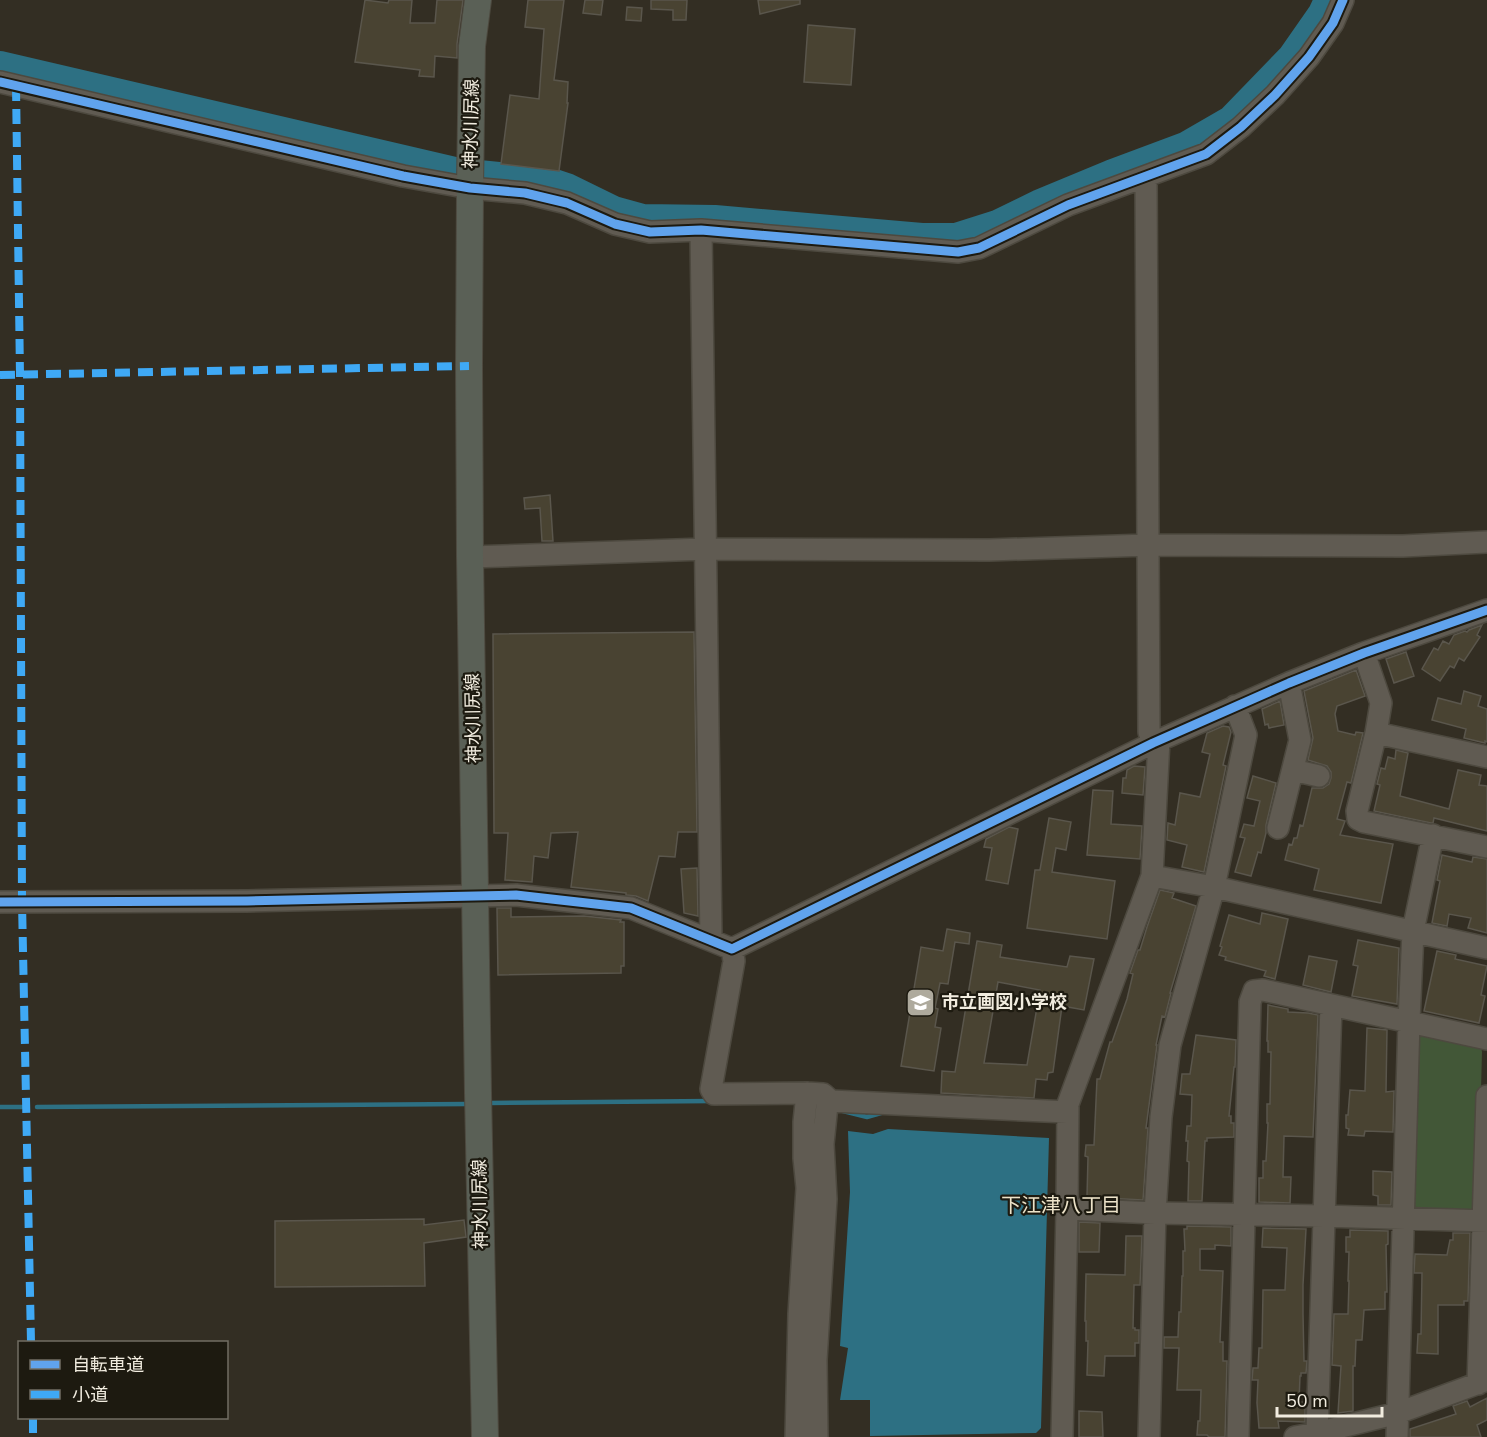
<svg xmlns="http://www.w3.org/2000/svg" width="1487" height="1437" font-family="'Nunito Sans','Noto Sans JP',sans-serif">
  <rect width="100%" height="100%" fill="#332e23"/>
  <path fill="#425737" d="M1417,1032l64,14 1,6 -4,153 -2,6h-64z"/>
  <path fill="#2d7083" d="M888,1129l161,9 -8,290 -5,5 -166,3v-36h-30l8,-52 -8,-2 10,-154 -2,-61 25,3z"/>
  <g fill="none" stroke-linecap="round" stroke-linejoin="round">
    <path stroke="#2d7083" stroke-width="4.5" d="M490,1103l222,-2
      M0,1107h22
      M37,1107l431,-3
      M843,1111l24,6 14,-4"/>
    <path stroke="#2d7083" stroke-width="26" d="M0,64l459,107 90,9 18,6 47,23 29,8 72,1 207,18h34l41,-13 43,-21 70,-29 75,-28 45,-26 61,-63 30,-43 6,-13"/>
  </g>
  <path fill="#494332" stroke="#5a564c" stroke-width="1.5" fill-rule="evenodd" d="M365,0l23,3 1,-3h23l-2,23h25l2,-23h26l-6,44v14l-22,-2 -1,21 -15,-1 1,-6 -65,-8z
    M528,0h36l-10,80 14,2 -1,21h1l-9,68 -58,-7 9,-69 29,4 5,-70 -19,-2z
    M585,0h18l-2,15 -18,-2z
    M651,0h36l-1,20h-13v-10l-22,-1z
    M758,0h42v4l-40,10z
    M627,7l15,1 -1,13 -15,-1z
    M808,25l47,4 -4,56 -47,-3z
    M550,495l3,46h-11l-2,-33 -15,1 -1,-11z
    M1482,625l-5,10 3,2 -16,24 -5,-3 -5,10 -4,-2 -10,15 -18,-12 12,-21 4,2 5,-9 6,3 5,-9 11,-4 2,1 2,-2z
    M694,632l3,200h-19l-3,25 -16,-1 -11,45 -12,-5 -10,-1v-2l-55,-6 7,-55 -27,1 -3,25 -14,-2 -2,26 -27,-2 3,-47h-14l-1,-199z
    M1406,652l8,24 -20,7 -8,-24z
    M1356,670l9,26 -28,10 -2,8 3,17 17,4 1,-3 7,1 -12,50 -4,-1 -10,37 8,2 -5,14 53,9 -12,59 -67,-13 5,-21 -34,-9 4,-16 3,1 2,-7h3l3,-13 3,1 9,-38h11l6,-4 2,-6v-6l-4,-6 -19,-6 5,-22 -9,-47z
    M1464,691l17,5 -3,10 9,3v33l-2,-1v2l-21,-5 2,-9 -34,-9 6,-22 23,6z
    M1280,701l4,24 -15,3 -1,-4 -3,1 -3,-16z
    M1223,726l6,1 2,5 -8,33 3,1 -22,106 -22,-5 5,-22 -20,-5 1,-17 7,2 5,-32 20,4 10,-43 -8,-2 5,-19z
    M1396,750l12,3 -8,43 49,13 9,-39 23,5 -2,10 8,1v45l-53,-13 -1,5h-2l-57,-12 6,-26 -3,-1 4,-16 4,1 3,-12 7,2z
    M1134,766l11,1 -2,28 -21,-2 1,-15h3l1,-8z
    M1253,776l23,7 -10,42v8l-5,20 -3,-1 -7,24 -16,-4 10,-34 -5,-1 4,-13 10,2 6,-25 -13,-3z
    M1093,790l20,1 -2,33 31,2 -2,33 -53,-4z
    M1049,818l22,4 -5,28 -10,-2 -4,24 63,9 -8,58 -80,-11 8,-58h5z
    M1009,827l9,2 -10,55 -22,-4 6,-32 -8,-1 2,-8z
    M1442,855l30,7 1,-5 14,2v74l-19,-5 3,-10 -22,-4 -2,12 -15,-3 8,-42 -3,-1z
    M697,868l1,48 -14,-3 -3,-44z
    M1160,890l14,3 -2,5 24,8 -26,87h1l-6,24 -3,-1 -6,29h1l-11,83h2l-5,72 -56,-3 1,-40 -3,-1 1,-11h8l3,-66h3l10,-37h2l15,-43 6,-25 -3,-1 8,-23h2l7,-23z
    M497,908h14v9l73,-1 37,4 -1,2h4v44h-3v7l-123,2z
    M1262,913l26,6 -13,60 -11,-3 2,-5 -41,-11 1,-3 -7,-2 3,-8 -2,-1 9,-31 31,9z
    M947,929l23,4 -1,11 -14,-2 -7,42 -8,-1 -5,25 3,1 -3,18 6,1 -7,43 -33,-5 20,-119 22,4z
    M1358,940l41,8 -2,56 -45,-8 6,-30 -5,-1z
    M977,941l25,4 -2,12 67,10 3,-11 24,3 -10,51 -22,-4 -9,66 -5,1 -1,7 -11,-1 -2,19 -93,-5 1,-22 13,1zM998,982l42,8 -13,75 -43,-2z
    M1437,951l19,4 -1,4 32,7 -6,29 4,1 -6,27 -55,-12z
    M1309,956l28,5 -6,31 -28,-7z
    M1268,1005l20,4v3l20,1 10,2 -5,122 -29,-1 -1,41h8l-1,26 -31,-1v-24h4v-17h3l2,-38h-1v-19h3l1,-52h-3v-11h-1z
    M1367,1028l20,2 -1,62 8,-1 -1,41 -28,-1 -1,5 -16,-1 1,-6 -3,-1v-13h2l2,-25 15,1z
    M1196,1035l40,5 -1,27h-1l-5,49h2v7h3v14l-27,1v3h-2l-3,60h-14l1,-39 -2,-1 1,-20h-2l1,-15h4l1,-31 -12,-1 2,-20h8z
    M1373,1171l19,1 -1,33h-13v-9l-5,-1z
    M424,1219v6l40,-5 2,17 -42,6 1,43 -150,1v-66z
    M1079,1222l21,1 -1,29h-20z
    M1187,1226l44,1v19l-16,-1v4h-15v21l23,1 -3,71h3v19h4l-2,76h-16l-2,-2h-10l1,-14h2l1,-31h-24l2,-42h-15v-11h14l1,-25h2l1,-36h1v-25h2l-1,-22h3z
    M1263,1228l43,1 -3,56v29l1,47h3l-1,12h-5v3h-1l-1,26h6v20l-27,-1 1,7h-20l-2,-25 1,-23h-6l1,-12h5l1,-20h3l1,-58h22l2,-42 -25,-1z
    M1350,1230l38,1v13l-2,1 1,47h-2v17l-21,1 -2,30h-6l-1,26h-2v45l-15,2 3,-47 -9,-1 2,-51h14l1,-33h-1l1,-29h-3v-15h4z
    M1453,1233h17l-2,68h-4v4h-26v49l-21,-1 1,-19h3l1,-61h-8l1,-19 32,1 3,-15h3z
    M1126,1236h16l-2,49h-6l-1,43h2v2h4v13h-4v13h-30l-1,20 -17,-1 1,-34h-2v-20h-1l1,-47 39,1z
    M1487,1398v22l-10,5 4,12h-71v-8l46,-15 -3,-8 14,-5 3,6z
    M1079,1411l23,1 1,25h-24z"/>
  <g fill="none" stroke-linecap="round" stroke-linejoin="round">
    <defs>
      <path id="minor" d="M0,82l403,94 67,12 55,5 42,10 48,21 35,8 51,-2 257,22 21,-4 89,-43 138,-51 35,-27 34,-32 34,-38 24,-34 10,-23
        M1146,177l3,555 4,11
        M701,230l10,710
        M470,557l235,-8 284,1 159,-5 255,1 84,-4
        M1364,653l17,50 -5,30 -19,78 1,8 6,3 123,25
        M1376,733l111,24
        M1293,770l26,6
        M1278,828l22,-88 -11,-57
        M1152,876l62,11 273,61
        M0,902l247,-1 269,-6 115,13 101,41 421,-206 136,-60 75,-30 123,-43
        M732,949l2,12 -23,128 3,5 93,-1 16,1 8,7 236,11
        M1067,1209l88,4 169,3 163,5
        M1478,1384l9,-288
        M1317,1433l14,-428
        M796,1437l3,-123 8,-126 -3,-30v-36l3,-29
        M817,1437l-1,-77 10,-161 -3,-55 4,-39 4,-4
        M1062,1437l5,-228 1,-105 84,-228 7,-136
        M1149,1437l6,-224 6,-96 9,-72 44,-158 32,-152 -11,-29
        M1238,1437l12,-435 4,-11 9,-1 224,49
        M1295,1437l22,-4 81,-20 89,-33
        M1397,1437l12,-416 4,-90 20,-96"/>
      <path id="major" d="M478,0l-6,46 -2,142 -1,178 1,191 8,536 7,344"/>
    </defs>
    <use href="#minor" stroke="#4d493f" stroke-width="24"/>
    <use href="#major" stroke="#4d493f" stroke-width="28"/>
    <use href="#minor" stroke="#605b52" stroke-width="21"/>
    <use href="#major" stroke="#5a6056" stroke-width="26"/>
    <path stroke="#3fa9f5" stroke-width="8" stroke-dasharray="15 8" stroke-linecap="butt" d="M16,86l4,289 2,527 9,440
      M0,375l469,-9
      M33,1418v19"/>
    <defs>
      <path id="cycleway" d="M0,82l403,94 67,12 55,5 42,10 48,21 35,8 51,-2 257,22 21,-4 89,-43 138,-51 35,-27 34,-32 34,-38 24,-34 10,-23
        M0,902l247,-1 269,-6 115,13 101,41 421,-206 136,-60 75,-30 123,-43"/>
    </defs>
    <use href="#cycleway" stroke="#1d1a10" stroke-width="13"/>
    <use href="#cycleway" stroke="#60a3ed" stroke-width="9"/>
  </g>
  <defs>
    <symbol id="school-square" viewBox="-11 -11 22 22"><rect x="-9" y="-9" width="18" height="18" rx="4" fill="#aeaa9d" stroke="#1d1a10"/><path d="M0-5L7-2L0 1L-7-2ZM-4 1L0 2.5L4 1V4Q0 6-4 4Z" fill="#fff"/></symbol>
  </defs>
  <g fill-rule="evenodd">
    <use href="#school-square" x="904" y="986" width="33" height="33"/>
  </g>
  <g text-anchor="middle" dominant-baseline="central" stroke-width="4.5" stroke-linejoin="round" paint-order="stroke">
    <g font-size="18" fill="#f1ecdf" stroke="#1d1a10">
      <text transform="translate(471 124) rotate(-89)">神水川尻線</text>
      <text transform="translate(473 718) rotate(-91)">神水川尻線</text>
      <text transform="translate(480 1204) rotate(-91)">神水川尻線</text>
    </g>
    <g font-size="18" font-weight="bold" fill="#f1ecdf" stroke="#1d1a10" text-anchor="start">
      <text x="941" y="1002">市立画図小学校</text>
    </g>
    <g font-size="20" fill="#ede3c9" stroke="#1d1a10">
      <text x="1061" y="1205">下江津八丁目</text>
    </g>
  </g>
  <rect x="18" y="1341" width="210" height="78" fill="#1d1a10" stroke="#726e63" stroke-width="1.5"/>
  <rect x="30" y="1360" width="30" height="9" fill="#60a3ed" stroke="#726e63" stroke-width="1.5"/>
  <text x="72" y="1371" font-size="18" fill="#f1ecdf">自転車道</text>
  <rect x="30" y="1390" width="30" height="9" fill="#3fa9f5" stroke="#726e63" stroke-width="1.5"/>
  <text x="72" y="1401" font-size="18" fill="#f1ecdf">小道</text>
  <path d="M1277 1407v9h105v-9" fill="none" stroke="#f1ecdf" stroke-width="3"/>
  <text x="1286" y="1407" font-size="18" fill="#f1ecdf" stroke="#1d1a10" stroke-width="4.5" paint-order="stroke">50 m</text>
</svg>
